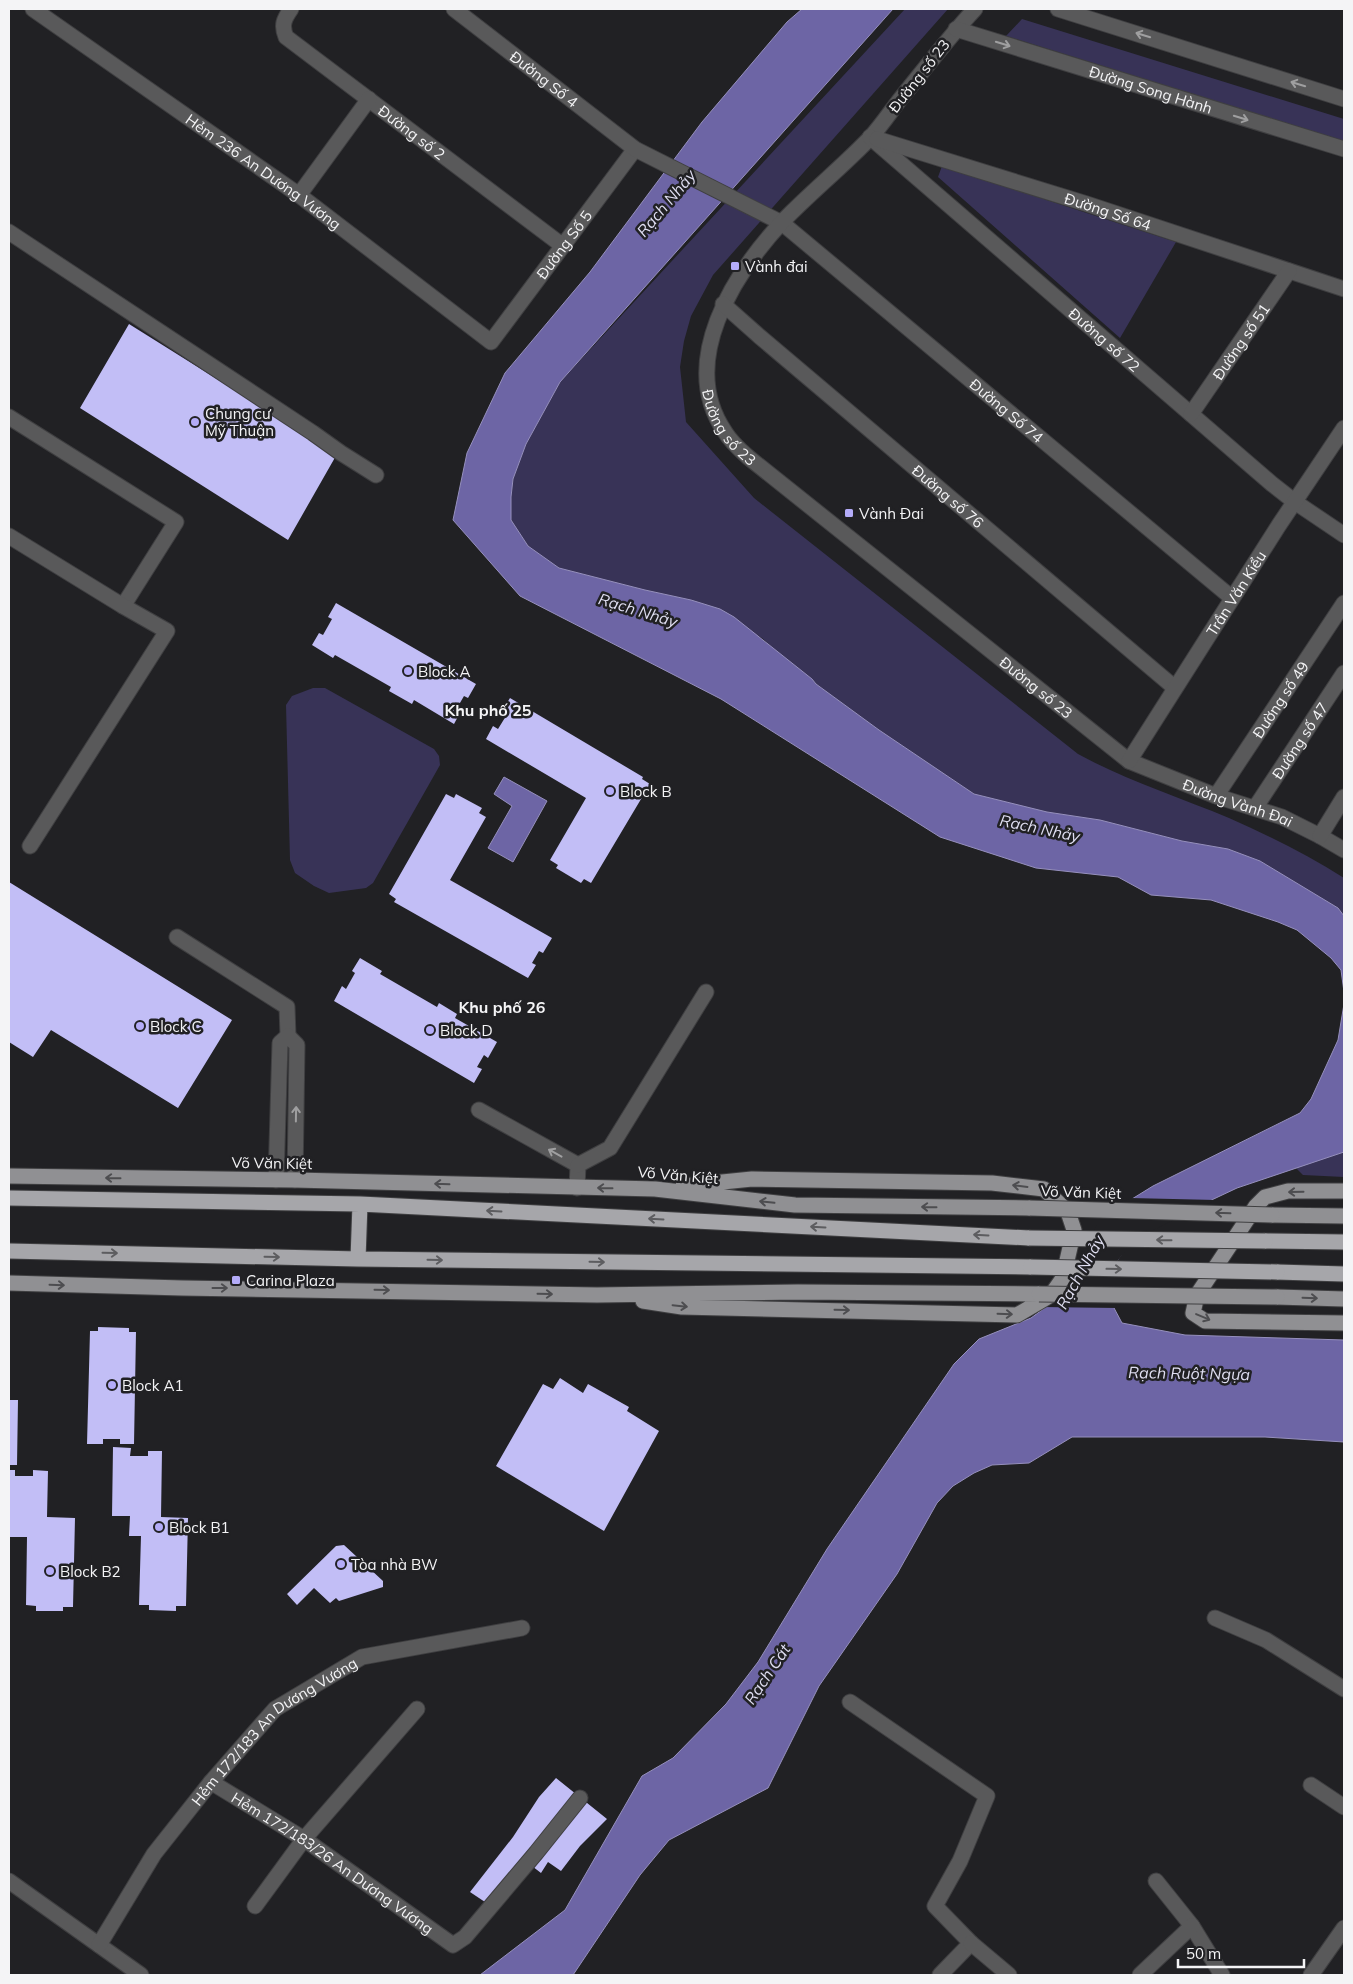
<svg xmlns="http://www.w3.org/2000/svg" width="1353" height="1984" font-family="Mulish,sans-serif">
  <rect width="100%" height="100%" fill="#212124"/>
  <path fill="#383357" d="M905,9h43l-235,266 -22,41 -7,25 -4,26 6,55 68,76 324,256c47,26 101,43 151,64 39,17 79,37 115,60v38l-6,-8 -78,-47 -32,-12 -46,-8 -82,-21 -53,-8 -73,-18 -95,-64 -63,-46 -4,-5 -32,-24 -18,-17 -71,-38 -46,-10 -86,-22 -31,-22 -17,-26v-23l2,-18 13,-35 34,-62z
    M1022,19l322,100v22l-338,-105z
    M942,166l234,76 -56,96 -182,-161z
    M313,688h12l109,61 5,7 1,9 -67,118 -7,5 -37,5 -15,-7 -19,-13 -5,-13 -4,-155 6,-9z
    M1344,1152v25l-41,-2 -7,-7z"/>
  <path fill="#6d65a5" stroke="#9690bd" d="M802,9h91l-333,373 -34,62 -13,35 -2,18v23l17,26 31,22 86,22 46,10 29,9 14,8 78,62 4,5 63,46 95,64 73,18 53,8 82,21 46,8 32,12 78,47 6,8v76l-3,-22 -10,-12 -34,-28 -19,-8 -67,-22 -60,-5 -33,-18 -82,-9 -96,-31 -219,-138 -201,-103 -67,-76 14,-67 38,-80 85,-101 112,-150 85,-100z
    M504,777l43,24 -34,61 -25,-14 24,-42 -18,-12z
    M1344,1004v148l-107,36 -85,40 -23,16 -23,32 -1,15 17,32 63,12 159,5v102l-79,-5h-193l-43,26 -37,2 -18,8 -21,13 -16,17 -40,71 -78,112 -51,102 -99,52 -29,35 -67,100h-93l85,-65 77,-134 31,-18 53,-54 32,-42 69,-113 127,-185 25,-25 52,-21 30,-22 58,-89 34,-21 147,-73 11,-14 27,-59z"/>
  <path fill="#212124" d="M1130,1198l86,2 -63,30 -23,16 -12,14 -10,17v13l9,18 -76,-1 18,-13 38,-69 21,-20z"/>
  <path fill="#c2bef6" d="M129,324l208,130 -49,86 -208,-132z
    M336,603l140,81 -8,14 -4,-2 -7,12 4,3 -7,13 -40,-24 -2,4 -23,-13 2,-4 -56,-32 -2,3 -21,-13 7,-12 4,2 9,-16 -4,-2z
    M510,698l133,79 -1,2 8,5 -59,99 -7,-4 -3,4 -25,-15 2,-3 -8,-5 36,-62 -100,-59 7,-13 5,3 8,-13 -5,-3z
    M446,794l8,4 2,-4 26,14 -3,5 7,4 -36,63 102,58 -9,15 -4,-2 -7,12 4,2 -8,13 -134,-76 2,-3 -7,-5z
    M9,882l223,138 -54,88 -127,-78 -18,27 -24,-15z
    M360,958l22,13 -2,3 57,33 2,-4 18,11 -2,4 42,24 -9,16 -4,-3 -7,12 5,2 -8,14 -140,-82 8,-15 4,3 9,-16 -3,-2z
    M98,1327l31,1v4h7l-2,112h-14v-5h-17v5h-16l3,-113h8z
    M560,1378l23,15 5,-9 41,23 -2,4 32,20 -55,100 -108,-65 47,-82 10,5z
    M9,1400h9l-1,65h-8z
    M113,1447l18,1 -1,8h18v-5h14l-1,66 27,1 -2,88h-10v5l-27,-1v-5h-10l2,-69h-12l1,-20h-18z
    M9,1470h6v6h18v-6l15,1 -1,46 28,1 -2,89h-10v4h-27v-5l-10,-1 1,-68h-18z
    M344,1545l39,36v6l-44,14 -3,-3 -6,5 -16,-15 -17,17 -10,-11 49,-48z
    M556,1778l51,41 -27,27 -19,25 -13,-9 -7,11 -13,-10 -37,43 -21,-14 43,-55 26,-40z"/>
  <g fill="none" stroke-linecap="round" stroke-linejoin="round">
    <defs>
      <g id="minor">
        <path id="s1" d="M33,9l266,186 192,147 144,-193"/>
        <path id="s2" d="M291,9c-7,10 -10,16 -5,28l277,209"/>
        <path id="s3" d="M454,9l181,140 147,74 450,375"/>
        <path id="s4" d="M975,9c-27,29 -52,62 -77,93 -9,12 -18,25 -28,36 -28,29 -60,55 -88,84 -48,52 -105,140 -57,210 6,10 14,17 23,25l381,304 87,35 66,21 38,19 24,14"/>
        <path d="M1058,9l286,90"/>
        <path id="s5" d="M956,29l388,120"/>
        <path id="s6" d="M870,137l402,347 23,18 49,33"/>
        <path id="s7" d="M877,139l210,65 257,85"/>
        <path d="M299,195l70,-96"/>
        <path d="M9,232l304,201 28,20 35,22"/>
        <path id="s8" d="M723,304l36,32 416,352"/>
        <path id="s9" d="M1191,414l98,-143"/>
        <path d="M9,417l167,105 -53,84"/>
        <path d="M9,536l114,70 44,25 -137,215"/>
        <path id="s10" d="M1129,761l150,-236 65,-97"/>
        <path id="s11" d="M1216,796l128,-193"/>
        <path id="s12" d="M1255,808l89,-135"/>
        <path d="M1320,836l24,-39"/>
        <path d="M177,937l110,70 1,29"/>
        <path d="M479,1110l99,55 -1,23"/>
        <path d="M578,1165l32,-17 96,-156"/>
        <path d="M276,1180l4,-137 8,-7 9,9 -2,135"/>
        <path d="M1215,1618l51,22 78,49"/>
        <path d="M850,1702l137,94 -27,65 -25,45 36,37 -31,32"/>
        <path id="s13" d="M211,1782l93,57 149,106 12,-8 71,-84 44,-55"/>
        <path d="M1311,1785l33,22"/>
        <path d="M9,1881l132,94"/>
        <path d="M1156,1881l36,45 30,49"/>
        <path d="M255,1906l49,-67 113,-130"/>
        <path d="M971,1943l38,32"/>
        <path id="s14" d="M99,1945l55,-91 57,-72 64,-73 87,-52 160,-29"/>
        <path d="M1140,1975l52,-49"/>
        <path d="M1311,1975l33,-47"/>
      </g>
      <path id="major" d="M9,1176l286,4 360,9 140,16 235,3
        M1344,1191h-56l-23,6 -9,9 -59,89 -4,18 12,8 139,2
        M1272,1215l72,1
        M9,1283l173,5 415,7 201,-3 241,2
        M1277,1297l67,2
        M643,1301l39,6 335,8 34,-20 12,-17 11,-48 -6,-18 -24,-23 -52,-6 -240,-4 -69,7"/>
      <path id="highway" d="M9,1198l351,6 669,34
        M1265,1241l79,1
        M9,1251l349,8 673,8
        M358,1259l2,-55
        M1277,1272l67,2"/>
    </defs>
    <use href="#minor" stroke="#3f3f41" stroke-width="17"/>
    <use href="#major" stroke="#3f3f41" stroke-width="17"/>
    <use href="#highway" stroke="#3f3f41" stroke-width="17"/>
    <use href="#minor" stroke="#59595a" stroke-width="15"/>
    <use href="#major" stroke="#909093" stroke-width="15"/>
    <use href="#highway" stroke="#a6a6aa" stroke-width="15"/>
    <defs>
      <path id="major-bridge" d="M1030,1208l242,7
        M1039,1294l238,3"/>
      <path id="highway-bridge" d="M1029,1238l236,3
        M1031,1267l246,5"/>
    </defs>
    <use href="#major-bridge" stroke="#3f3f41" stroke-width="17" stroke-linecap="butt"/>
    <use href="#highway-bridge" stroke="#3f3f41" stroke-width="17" stroke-linecap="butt"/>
    <use href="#major-bridge" stroke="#909093" stroke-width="15"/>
    <use href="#highway-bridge" stroke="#a6a6aa" stroke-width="15"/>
  </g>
  <defs><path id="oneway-shaft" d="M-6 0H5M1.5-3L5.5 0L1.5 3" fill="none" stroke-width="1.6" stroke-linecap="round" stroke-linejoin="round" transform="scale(1.25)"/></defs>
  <g stroke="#9f9fa0">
    <use href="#oneway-shaft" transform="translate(1143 35) rotate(-163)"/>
    <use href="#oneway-shaft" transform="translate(1003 44) rotate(17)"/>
    <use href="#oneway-shaft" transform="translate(1298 84) rotate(-163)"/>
    <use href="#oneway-shaft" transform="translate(1241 118) rotate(17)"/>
    <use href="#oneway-shaft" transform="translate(296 1114) rotate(-89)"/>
    <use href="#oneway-shaft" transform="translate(555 1153) rotate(-151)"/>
  </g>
  <g stroke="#4d4d50">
    <use href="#oneway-shaft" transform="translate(113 1178) rotate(-179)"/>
    <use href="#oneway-shaft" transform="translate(442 1184) rotate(-178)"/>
    <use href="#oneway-shaft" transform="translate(1020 1186) rotate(-173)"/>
    <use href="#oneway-shaft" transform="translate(605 1188) rotate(-179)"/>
    <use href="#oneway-shaft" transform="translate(1296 1192) rotate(179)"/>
    <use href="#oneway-shaft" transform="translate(767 1202) rotate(-174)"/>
    <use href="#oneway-shaft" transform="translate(929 1207) rotate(-179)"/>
    <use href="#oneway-shaft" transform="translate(1223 1213) rotate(-178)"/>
    <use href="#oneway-shaft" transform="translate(57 1285) rotate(2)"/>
    <use href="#oneway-shaft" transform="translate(220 1288)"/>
    <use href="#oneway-shaft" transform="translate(382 1290) rotate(1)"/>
    <use href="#oneway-shaft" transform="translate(545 1294) rotate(1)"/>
    <use href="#oneway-shaft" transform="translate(1310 1298) rotate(2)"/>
    <use href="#oneway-shaft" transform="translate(680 1306) rotate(6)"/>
    <use href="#oneway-shaft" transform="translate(842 1310) rotate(1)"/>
    <use href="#oneway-shaft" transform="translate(1005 1314) rotate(2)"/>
    <use href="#oneway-shaft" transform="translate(1203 1317) rotate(23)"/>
  </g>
  <g stroke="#5d5d60">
    <use href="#oneway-shaft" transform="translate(494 1211) rotate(-177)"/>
    <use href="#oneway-shaft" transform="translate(656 1219) rotate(-177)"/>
    <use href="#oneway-shaft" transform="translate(818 1227) rotate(-177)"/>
    <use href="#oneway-shaft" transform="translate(981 1235) rotate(-177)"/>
    <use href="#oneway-shaft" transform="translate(1164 1240) rotate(-179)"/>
    <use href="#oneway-shaft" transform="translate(110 1253) rotate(1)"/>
    <use href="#oneway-shaft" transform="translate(272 1257) rotate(1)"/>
    <use href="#oneway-shaft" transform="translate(435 1260) rotate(1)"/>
    <use href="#oneway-shaft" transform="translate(597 1262) rotate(1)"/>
    <use href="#oneway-shaft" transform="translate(1114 1269) rotate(1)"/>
  </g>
  <g fill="#b4acf9" stroke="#212124" stroke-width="2">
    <rect x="730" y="261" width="10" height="10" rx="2.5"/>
    <circle cx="195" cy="422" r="5"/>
    <rect x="844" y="508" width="10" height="10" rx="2.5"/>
    <circle cx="408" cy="671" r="5"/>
    <circle cx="610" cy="791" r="5"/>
    <circle cx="140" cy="1026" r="5"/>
    <circle cx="430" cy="1030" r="5"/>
    <rect x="231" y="1275" width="10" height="10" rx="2.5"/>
    <circle cx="112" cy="1385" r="5"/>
    <circle cx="159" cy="1527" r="5"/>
    <circle cx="341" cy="1564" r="5"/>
    <circle cx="50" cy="1571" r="5"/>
  </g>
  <g text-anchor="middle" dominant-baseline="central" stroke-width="5" stroke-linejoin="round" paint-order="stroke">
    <g font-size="15" fill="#f4f4f6" stroke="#212124">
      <text transform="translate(919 76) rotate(-52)">Đường số 23</text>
      <text stroke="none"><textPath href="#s3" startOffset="114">Đường Số 4</textPath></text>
      <text stroke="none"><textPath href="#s5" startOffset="204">Đường Song Hành</textPath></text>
      <text stroke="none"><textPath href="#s2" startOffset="188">Đường số 2</textPath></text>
      <text stroke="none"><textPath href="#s1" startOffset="282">Hẻm 236 An Dương Vương</textPath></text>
      <text stroke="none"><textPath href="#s7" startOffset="242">Đường Số 64</textPath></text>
      <text stroke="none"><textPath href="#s1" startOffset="688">Đường Số 5</textPath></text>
      <text stroke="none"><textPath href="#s6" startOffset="310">Đường số 72</textPath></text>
      <text stroke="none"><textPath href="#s9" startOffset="88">Đường số 51</textPath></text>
      <text stroke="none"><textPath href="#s3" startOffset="686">Đường Số 74</textPath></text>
      <text stroke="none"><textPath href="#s4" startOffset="521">Đường số 23</textPath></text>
      <text stroke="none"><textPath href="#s8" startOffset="296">Đường số 76</textPath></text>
      <text stroke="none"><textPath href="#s10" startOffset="199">Trần Văn Kiểu</textPath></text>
      <text stroke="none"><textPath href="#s4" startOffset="926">Đường số 23</textPath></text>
      <text stroke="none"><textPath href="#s11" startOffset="116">Đường số 49</textPath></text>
      <text stroke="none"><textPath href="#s12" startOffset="81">Đường số 47</textPath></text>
      <text stroke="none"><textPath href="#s4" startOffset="1161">Đường Vành Đai</textPath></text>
      <text transform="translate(272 1163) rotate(1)">Võ Văn Kiệt</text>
      <text transform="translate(678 1175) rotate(5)">Võ Văn Kiệt</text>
      <text transform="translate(1081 1192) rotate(2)">Võ Văn Kiệt</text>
      <text stroke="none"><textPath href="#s14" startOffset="280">Hẻm 172/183 An Dương Vương</textPath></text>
      <text stroke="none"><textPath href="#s13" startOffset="146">Hẻm 172/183/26 An Dương Vương</textPath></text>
    </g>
    <g font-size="15" fill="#f4f4f6" stroke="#212124" text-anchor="start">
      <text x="745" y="266">Vành đai</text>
      <text x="205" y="413">Chung cư<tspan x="205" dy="17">Mỹ Thuận</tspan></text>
      <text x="859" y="513">Vành Đai</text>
      <text x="418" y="671">Block A</text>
      <text x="620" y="791">Block B</text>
      <text x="150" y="1026">Block C</text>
      <text x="440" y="1030">Block D</text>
      <text x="246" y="1280">Carina Plaza</text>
      <text x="122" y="1385">Block A1</text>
      <text x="169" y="1527">Block B1</text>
      <text x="351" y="1564">Tòa nhà BW</text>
      <text x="60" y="1571">Block B2</text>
    </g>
    <g font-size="16" font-style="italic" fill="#dfdef1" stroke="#212124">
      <text transform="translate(666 203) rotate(-50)">Rạch Nhảy</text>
      <text transform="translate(638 610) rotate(17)">Rạch Nhảy</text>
      <text transform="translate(1040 828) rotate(12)">Rạch Nhảy</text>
      <text transform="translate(1080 1272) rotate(-61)">Rạch Nhảy</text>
      <text transform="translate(1189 1373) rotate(1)">Rạch Ruột Ngựa</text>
      <text transform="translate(767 1674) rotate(-56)">Rạch Cát</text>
    </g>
    <g font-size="16" font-weight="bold" fill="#f4f4f6" stroke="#212124">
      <text x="488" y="710">Khu phố 25</text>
      <text x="502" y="1007">Khu phố 26</text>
    </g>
  </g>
  <rect width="1353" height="1984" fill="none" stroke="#f4f4f6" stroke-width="20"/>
  <path d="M1178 1959v8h126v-8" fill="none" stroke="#f4f4f6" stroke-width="2.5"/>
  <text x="1186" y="1959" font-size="15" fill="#f4f4f6" stroke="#212124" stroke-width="4" paint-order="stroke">50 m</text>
</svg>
